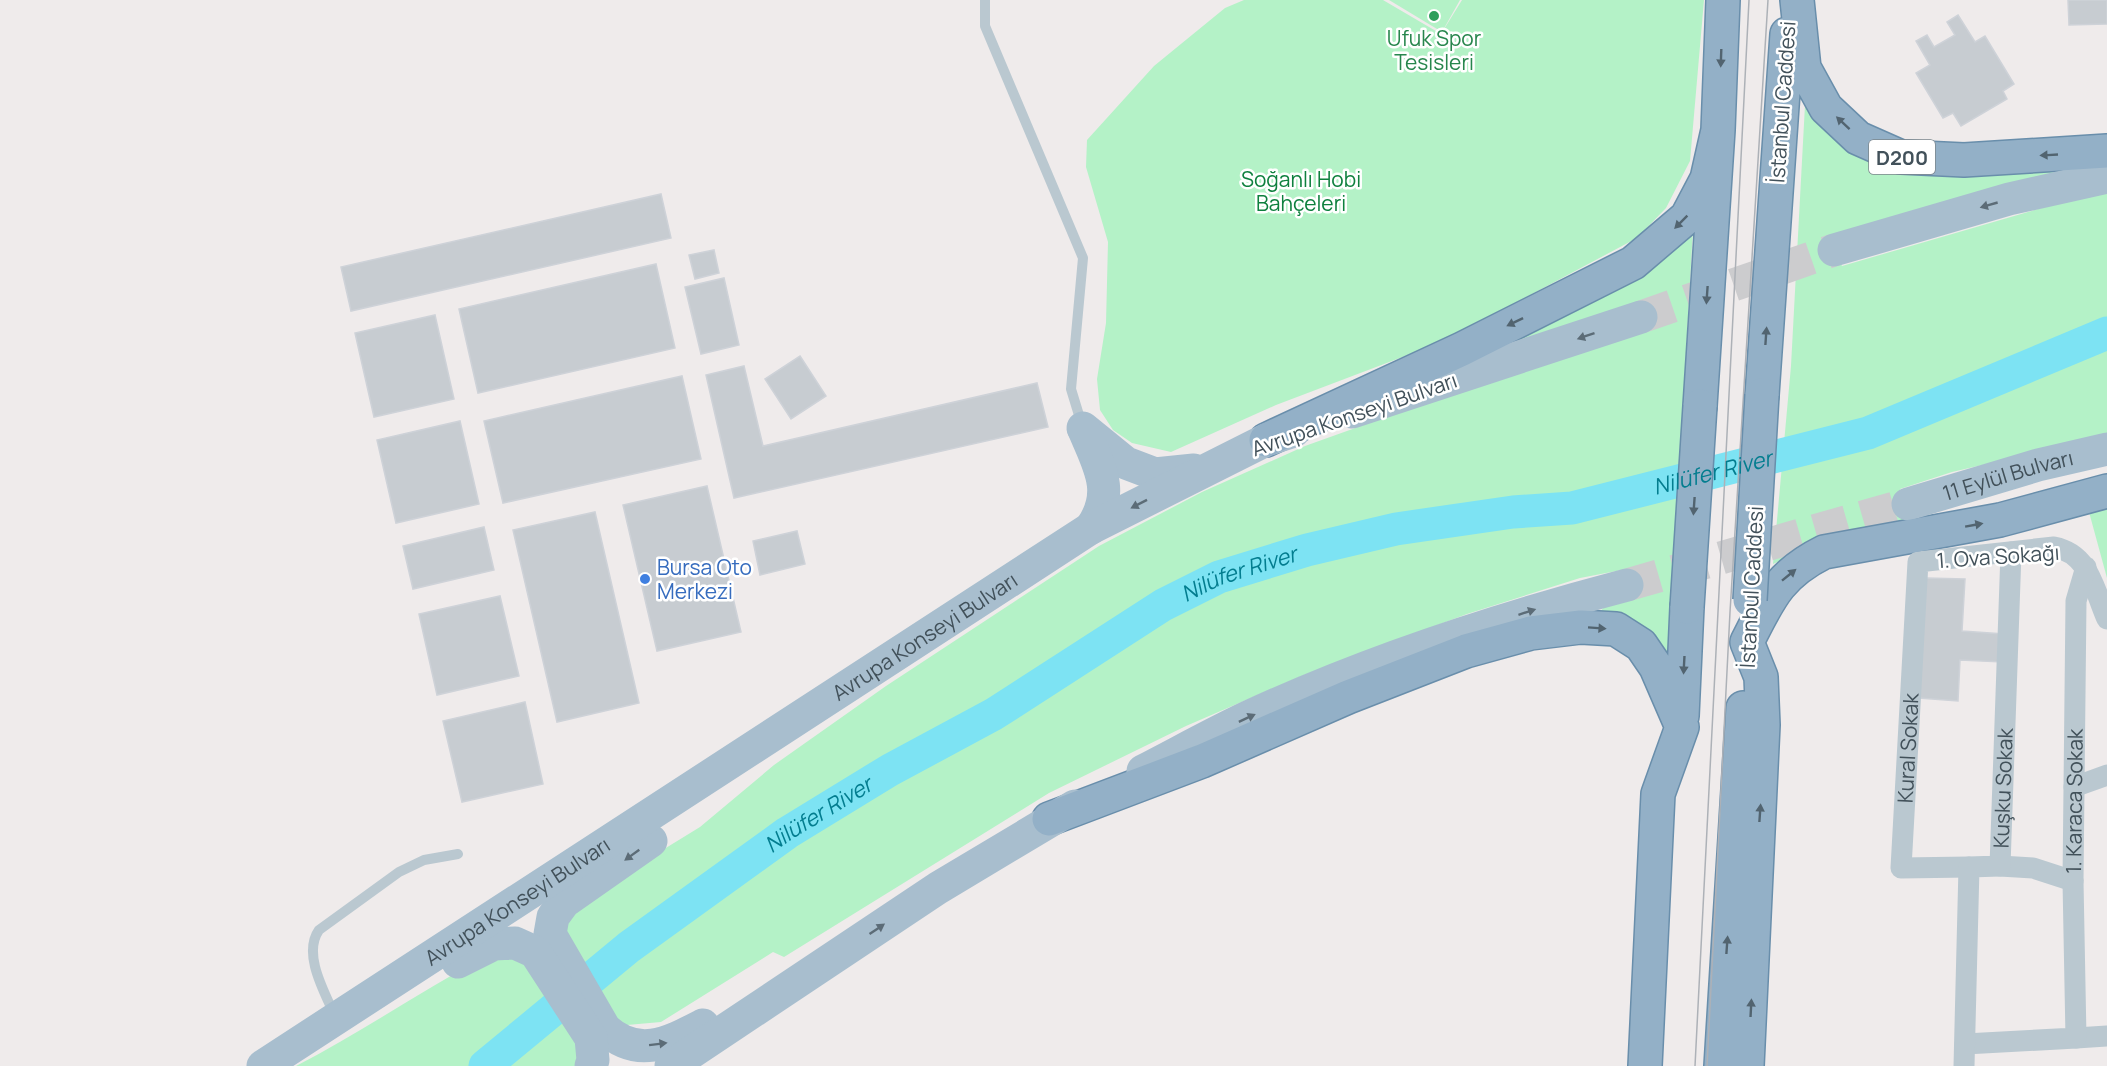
<svg xmlns="http://www.w3.org/2000/svg" width="2107" height="1066" font-family="Manrope,sans-serif">
  <rect width="100%" height="100%" fill="#efebeb"/>
  <path fill="#b4f2c7" d="M1244,0h139l58,34 21,-34h242l-14,161 -24,47 -29,30 -195,104 -166,63 -105,47 -39,-9 -19,-13 -13,-20 -3,-31 9,-56 2,-81 -22,-75 1,-27 67,-74 71,-58z
    M1389,0h71l-18,32z
    M1805,105l20,22 37,29 244,7 -275,77 11,26 265,-77v247l-155,36 -52,17 12,36 -95,19 -44,20 18,-198z
    M1693,229l-24,425 -14,-15 -57,-25 7,-8 26,-7 -4,-30 -47,9 -113,36 -163,61 -118,51 -137,67 -265,164 -11,-5 -112,70 -34,3 -18,-8 -49,-99 39,-29 101,-62 74,-62 112,-79 213,-140 103,-54 103,-46 204,-73 -30,-16z
    M2107,507v71l-18,-66z
    M490,954h29l59,84 1,23 -4,5h-279c66,-34 128,-77 194,-112z"/>
  <g fill="none" stroke-linecap="round" stroke-linejoin="round">
    <path stroke="#7de3f3" stroke-width="33" id="s1" d="M485,1066l144,-119 158,-114 103,-63 104,-56 169,-109 56,-28 88,-27 89,-21 117,-17 59,-4 296,-75 239,-100"/>
  </g>
  <path fill="#c7ccd1" stroke="#ced2d8" stroke-width="1.5" d="M2068,0h39v24l-38,1z
    M1958,15l17,27 10,-6 29,48 -11,7 4,8 -46,27 -8,-13 -10,5 -27,-45 14,-8 -14,-24 11,-6 7,12 21,-12 -8,-13z
    M661,194l10,44 -320,73 -10,-44z
    M714,250l5,23 -24,6 -6,-24z
    M656,264l19,84 -197,45 -19,-84z
    M724,278l15,67 -38,9 -16,-67z
    M435,315l19,84 -80,18 -19,-84z
    M800,356l26,40 -35,23 -26,-40z
    M744,366l19,80 274,-63 11,44 -314,71 -28,-123z
    M682,376l19,83 -198,44 -19,-82z
    M460,421l19,83 -83,19 -19,-83z
    M707,486l34,146 -84,19 -34,-146z
    M595,512l44,191 -82,19 -44,-192z
    M484,527l10,43 -81,19 -10,-43z
    M797,531l8,33 -45,11 -7,-34z
    M1926,578l39,1 -3,52 42,3 -1,28 -43,-2 -2,41 -39,-3z
    M500,596l19,80 -82,19 -18,-81z
    M525,702l18,82 -81,18 -19,-81z"/>
  <g fill="none" stroke-linecap="round" stroke-linejoin="round">
    <path stroke="#ccccce" stroke-width="33" stroke-dasharray="33 16" stroke-linecap="butt" d="M1641,317l193,-67
      M1627,585l281,-81"/>
    <defs>
      <path id="trunk" d="M1797,0l7,68 22,40 32,30 43,19 63,3 143,-9
        M1762,395l25,-361
        M1700,406l18,-276 5,-130
        M1266,440l196,-91 171,-86 54,-46 20,-38 11,-49
        M1682,716l5,-109
        M1049,819l153,-58 146,-64 118,-46 65,-18 50,-6 35,2 25,16 15,22 26,60 -24,67 -13,272
        M1721,1066l22,-358
        M1747,1066l16,-341 -2,-48 -14,-35c22,-43 31,-67 77,-90l176,-32 107,-29"/>
    </defs>
    <use href="#trunk" stroke="#698eab" stroke-width="36"/>
    <path stroke="#bac8d0" stroke-width="10" d="M985,0v26l98,232 -12,131 11,36
      M335,1016c-10,-23 -33,-62 -16,-86l80,-58 25,-12 34,-6"/>
    <g stroke="#bac8d0" stroke-width="21">
      <path d="M2074,787l33,-12"/>
      <path d="M2000,866l33,2 40,13"/>
      <path id="s2" d="M1969,867l-68,1 17,-306 136,-15c36,7 40,43 53,72"/>
      <path d="M2076,1038l31,-2"/>
      <path id="s3" d="M1965,1044l111,-6 -3,-157 3,-280 10,-34"/>
      <path id="s4" d="M1964,1066l5,-199 31,-1 11,-314"/>
    </g>
    <g stroke="#a8bece" stroke-width="33">
      <path d="M1834,250l175,-51 98,-22"/>
      <path d="M1352,412l289,-95"/>
      <path d="M1083,428l43,35 29,11 39,-4"/>
      <path d="M1084,430c15,36 32,62 7,98"/>
      <path id="s5" d="M1908,504l130,-39 69,-16"/>
      <path d="M1143,771c35,-18 69,-37 105,-54 121,-56 250,-98 379,-132"/>
      <path d="M651,841l-87,61 -11,15 -3,17 55,95c33,30 63,14 98,-4"/>
      <path d="M458,962l36,-18 21,-1 20,9 56,86 2,22 -2,6"/>
      <path id="s6" d="M263,1066l828,-538 175,-88 28,-9"/>
      <path d="M671,1066l267,-178 137,-82"/>
    </g>
    <use href="#trunk" stroke="#93b0c7" stroke-width="33"/>
    <path stroke="#adb1b7" stroke-width="1.5" d="M1695,1066l54,-1066
      M1707,1066l23,-454 38,-612"/>
    <defs>
      <path id="trunk-bridge" d="M1750,600l12,-205
        M1687,607l13,-201"/>
    </defs>
    <use href="#trunk-bridge" stroke="#698eab" stroke-width="36" stroke-linecap="butt"/>
    <use href="#trunk-bridge" stroke="#93b0c7" stroke-width="33"/>
  </g>
  <defs><path id="oneway-solid" d="M-6-.8H1V-3.2L6.5 0L1 3.2V.8H-6Z" transform="scale(1.5)"/></defs>
  <g fill="#526470">
    <use href="#oneway-solid" transform="translate(1721 58) rotate(92)"/>
    <use href="#oneway-solid" transform="translate(1843 123) rotate(-137)"/>
    <use href="#oneway-solid" transform="translate(2049 155) rotate(177)"/>
    <use href="#oneway-solid" transform="translate(1681 222) rotate(135)"/>
    <use href="#oneway-solid" transform="translate(1707 295) rotate(94)"/>
    <use href="#oneway-solid" transform="translate(1515 322) rotate(154)"/>
    <use href="#oneway-solid" transform="translate(1766 336) rotate(-86)"/>
    <use href="#oneway-solid" transform="translate(1694 506) rotate(94)"/>
    <use href="#oneway-solid" transform="translate(1974 525) rotate(-10)"/>
    <use href="#oneway-solid" transform="translate(1789 575) rotate(-39)"/>
    <use href="#oneway-solid" transform="translate(1597 628) rotate(4)"/>
    <use href="#oneway-solid" transform="translate(1684 665) rotate(93)"/>
    <use href="#oneway-solid" transform="translate(1760 813) rotate(-86)"/>
    <use href="#oneway-solid" transform="translate(1727 945) rotate(-86)"/>
    <use href="#oneway-solid" transform="translate(1751 1008) rotate(-87)"/>
  </g>
  <g fill="#5c6c77">
    <use href="#oneway-solid" transform="translate(1989 205) rotate(164)"/>
    <use href="#oneway-solid" transform="translate(1586 336) rotate(161)"/>
    <use href="#oneway-solid" transform="translate(1139 504) rotate(153)"/>
    <use href="#oneway-solid" transform="translate(1527 612) rotate(-18)"/>
    <use href="#oneway-solid" transform="translate(1247 718) rotate(-25)"/>
    <use href="#oneway-solid" transform="translate(632 855) rotate(144)"/>
    <use href="#oneway-solid" transform="translate(877 929) rotate(-34)"/>
    <use href="#oneway-solid" transform="translate(658 1044) rotate(-7)"/>
  </g>
  <circle fill="#2e9e5b" stroke="#fff" stroke-width="2" cx="1434" cy="16" r="6"/>
  <circle fill="#3f7fe0" stroke="#fff" stroke-width="2" cx="645" cy="579" r="6"/>
  <g text-anchor="middle" dominant-baseline="central" stroke-width="5" stroke-linejoin="round" paint-order="stroke">
    <rect fill="#fff" stroke="#7b858c" stroke-width="1.5" x="1869" y="140" width="66" height="34" rx="4.5"/>
    <g font-size="20" font-weight="bold" fill="#42515a">
      <text x="1902" y="157">D200</text>
    </g>
    <g font-size="21" fill="#27864d" stroke="#fff">
      <text x="1434" y="38">Ufuk Spor<tspan x="1434" dy="24">Tesisleri</tspan></text>
    </g>
    <g font-size="21" fill="#42515a" stroke="#fff">
      <text transform="translate(1782 102) rotate(-86)">İstanbul Caddesi</text>
      <text transform="translate(1354 414) rotate(-19)">Avrupa Konseyi Bulvarı</text>
      <text stroke="none"><textPath href="#s5" startOffset="104">11 Eylül Bulvarı</textPath></text>
      <text transform="translate(1998 556) rotate(-4)">1. Ova Sokağı</text>
      <text transform="translate(1751 587) rotate(-87)">İstanbul Caddesi</text>
      <text stroke="none"><textPath href="#s6" startOffset="789">Avrupa Konseyi Bulvarı</textPath></text>
      <text stroke="none"><textPath href="#s2" startOffset="188">Kural Sokak</textPath></text>
      <text stroke="none"><textPath href="#s4" startOffset="308">Kuşku Sokak</textPath></text>
      <text stroke="none"><textPath href="#s3" startOffset="348">1. Karaca Sokak</textPath></text>
      <text stroke="none"><textPath href="#s6" startOffset="303">Avrupa Konseyi Bulvarı</textPath></text>
    </g>
    <g font-size="21" fill="#0e803e" stroke="#fff">
      <text x="1301" y="179">Soğanlı Hobi<tspan x="1301" dy="24">Bahçeleri</tspan></text>
    </g>
    <g font-size="21" fill="#366cbe" stroke="#fff" text-anchor="start">
      <text x="657" y="567">Bursa Oto<tspan x="657" dy="24">Merkezi</tspan></text>
    </g>
    <g font-size="22" font-style="italic" fill="#037d8f" stroke="#fff">
      <text stroke="none"><textPath href="#s1" startOffset="1390">Nilüfer River</textPath></text>
      <text stroke="none"><textPath href="#s1" startOffset="904">Nilüfer River</textPath></text>
      <text stroke="none"><textPath href="#s1" startOffset="418">Nilüfer River</textPath></text>
    </g>
  </g>
</svg>
